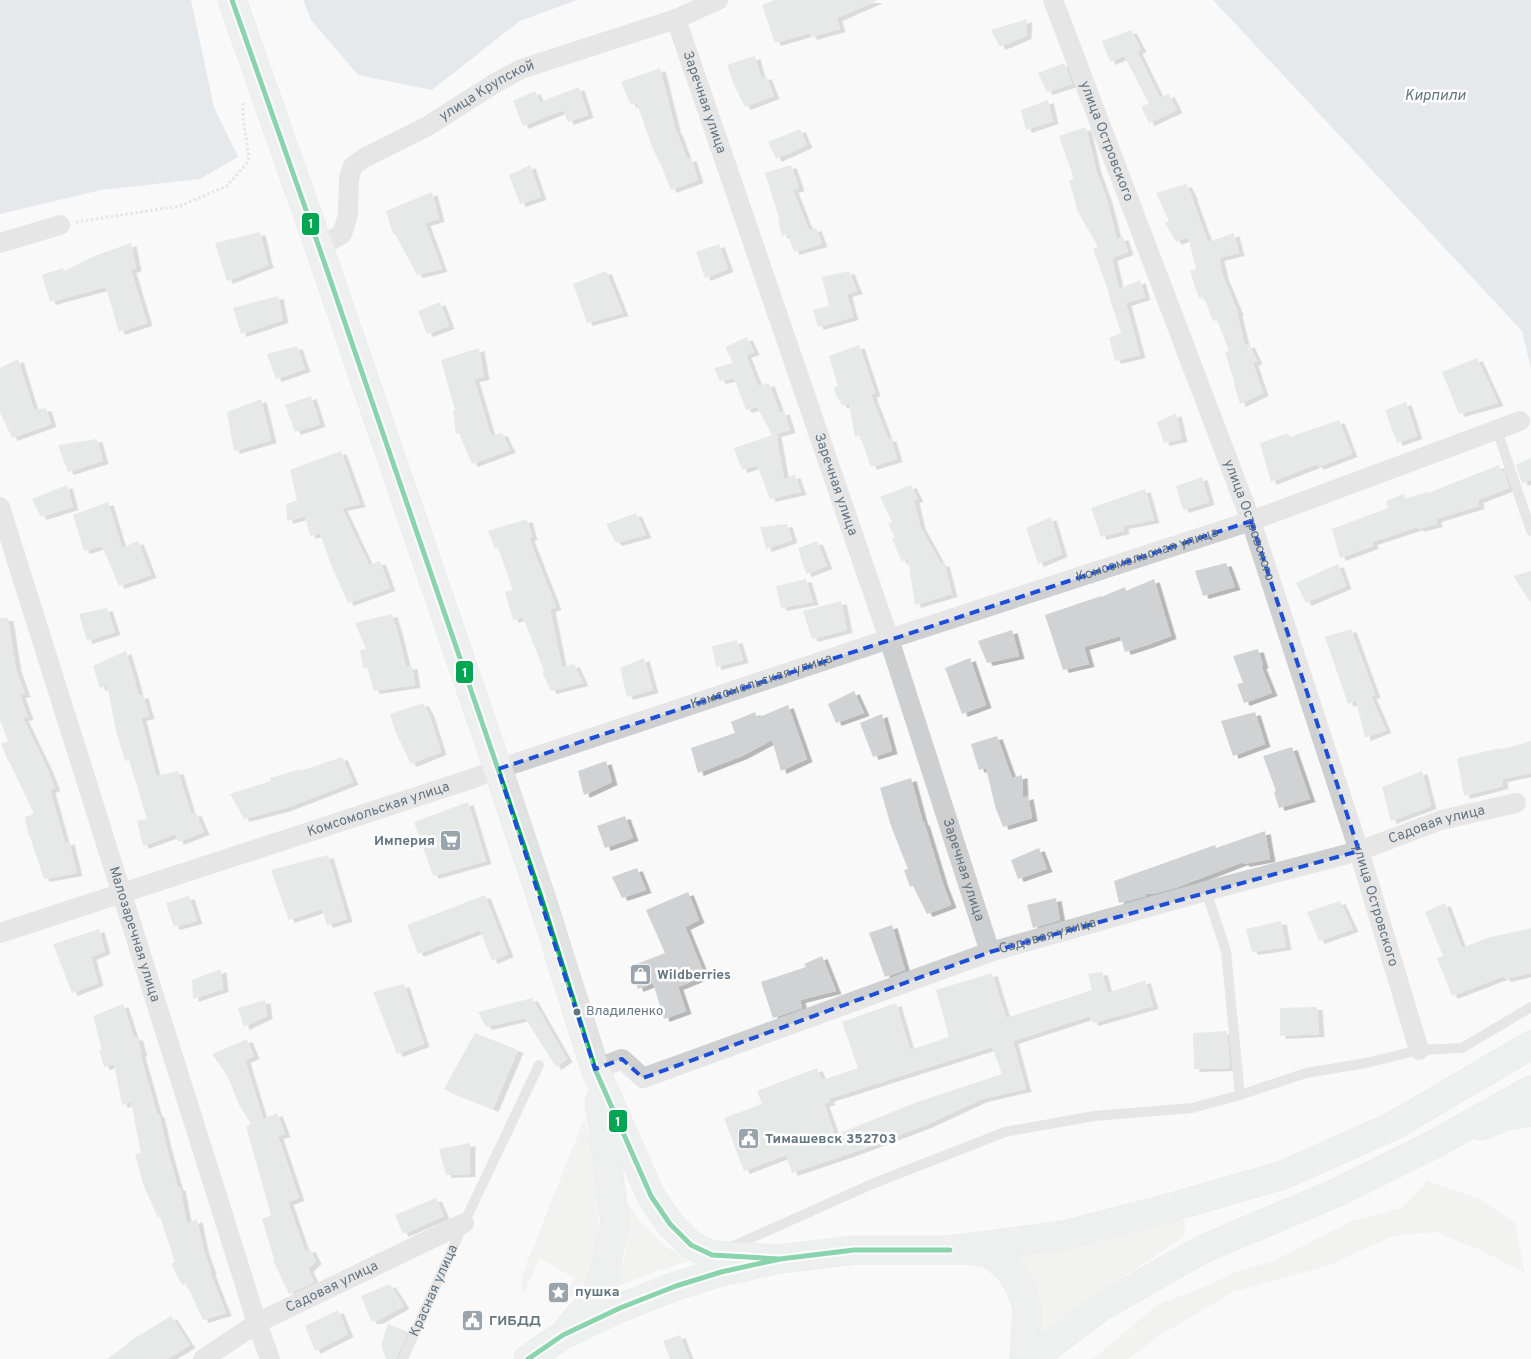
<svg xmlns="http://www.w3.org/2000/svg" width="1531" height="1359" font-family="Overpass,sans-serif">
  <defs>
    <filter id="shadow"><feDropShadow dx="5.5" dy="3" stdDeviation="0" flood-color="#0004"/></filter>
  </defs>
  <rect width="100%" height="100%" fill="#f9f9f9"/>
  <path fill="#e8ebe6" d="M584,1119c4,14 9,29 12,44 6,25 4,86 -7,110 -7,13 -17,22 -27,32l12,-27 -34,-20 -17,37 -2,-17z
    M1428,1181l52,18 35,24 10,50 -47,-24 -42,-17 -43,4 -66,30 -94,26 -76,45 -28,22h-36l64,-54 51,-20 30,-14 35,-10 79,-40 49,-13z
    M625,1198l16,25 24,23 24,15 -40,13 -35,14 10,-29 4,-31z
    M1178,1216l5,4 3,7 -3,10 -9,7 -62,40 -75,56 3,-15 -3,-13 -34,-55z"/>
  <path fill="#ced6d9" d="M0,0h191l23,107 24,50 -38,22 -99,11 -101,24z
    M303,0h274l-57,21 -88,69 -74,-15 -47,-55z
    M1213,0h318v369l-9,-38z"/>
  <path fill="#d0d2d3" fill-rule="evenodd" filter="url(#shadow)" d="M775,0h103l-41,18 3,11 -29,8 -1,-4 -35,10 -13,-38z
    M1027,19l-1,17 -26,11 -9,-17z
    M1131,30l10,19 -4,2 23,47 9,-4 8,16 -28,13 -8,-16 8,-4 -25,-47 -14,6 -8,-21z
    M755,56l6,22 5,-2 8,20 -29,11 -11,-22 -7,-20z
    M1064,63l8,21 -25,8 -9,-19z
    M660,68l16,64h1l10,27 4,-1 7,22 -27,10 -11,-27 -8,-16 -15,-44 -6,2 -10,-23z
    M579,87l9,28 -20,7 -5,-12 -40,16 -10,-25 22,-10 5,11z
    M1048,100l5,21 -27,9 -5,-20z
    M1086,127l10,43 11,30 10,39 6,-2 5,15 -16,6 7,31 21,-9 5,17 -19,6 14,52 -25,6 -6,-23 12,-5 -13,-40h1l-16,-44 5,-2 -20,-35 -9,-32 5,-1 -15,-43z
    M800,129l7,16 -31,14 -8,-17z
    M530,165l11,32 -21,7 -11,-29z
    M791,165l8,23 -6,2 16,40 7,-2 6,16 -28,8 -6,-18 -6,2 -4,-15h2l-15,-48z
    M1186,184l7,14h-1l16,44 26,-9 5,20 -20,5 4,18 15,36 -1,1 8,33 4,-2 8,17 -4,2 10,30 -23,11 -6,-20h1l-10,-32 4,-1 -12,-31 -4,1 -9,-24 -5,1 -3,-8 -6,-19 6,-2 -8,-32 -12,5 -11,-19 4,-2 -13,-28z
    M432,192l7,27 -14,4 17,46 -25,6 -22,-41h-2l-7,-23z
    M260,232l8,33 -41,16 -12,-38z
    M131,243l5,25 -5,2 16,53 -28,9 -13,-45 -56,15 -8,-27 21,-7 1,3 33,-16z
    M719,244l9,25 -23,9 -9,-26z
    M606,271l17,42 -36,10 -14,-39z
    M849,271l8,20 -10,3 6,23 -35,10 -5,-17 16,-4 -7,-29z
    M278,296l5,24 -42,14 -8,-26z
    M440,302l9,24 -22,8 -9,-23z
    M747,337l7,15 -8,3 12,31 11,-3 11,30 4,-2 6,19 -14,4 8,45 11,-4 6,17 -31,7 -13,-34 -15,5 -8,-22 38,-13 -15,-28 -11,3 -12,-32 -14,3 -6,-13 19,-5 -8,-16z
    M859,345l16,48 -4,2 17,44 3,-1 6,21 -26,8 -11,-31 -5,1 -6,-34 -7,3 -9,-18 5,-2 -9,-30z
    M297,346l8,23 -29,10 -9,-25z
    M479,348l5,29 -10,2 17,57 11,-3 8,17 -38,14 -13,-31 -3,1 -3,-23 2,-1 -14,-50z
    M1477,358l21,45 -39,11 -17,-42z
    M18,359l16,51 12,-2 5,16 -39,14 -12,-26v-44z
    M311,396l9,28 -25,8 -10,-27z
    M261,399l10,41 -37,11 -7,-39z
    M1406,402l11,34 -20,7 -12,-33z
    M1176,413l6,26 -18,4 -7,-21z
    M1339,420l13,34 -34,13 -1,-3 -46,18 -11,-39 28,-10 2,4z
    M97,439l6,22 -35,11 -10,-27z
    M341,451l19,53 -18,4 27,57 11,-4 10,27 -42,15 -17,-38 -11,-32 -10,3 -5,-20 -18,5 -1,-17 11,-4 -7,-30z
    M1531,458v22l-9,3 -6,-18z
    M1499,465l3,7 2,-1 5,17 -31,12 1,6 -43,13 1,5 -19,5v-2l-46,15 1,4 -33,12 -8,-29 56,-21 -2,-7 18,-7 1,5 22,-7 1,1z
    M1202,477l7,25 -26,8 -7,-24z
    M67,485l6,22 -32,10 -9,-18z
    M911,485l7,14 -4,1 6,26 21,38 3,-1 8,31 -37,11 -7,-46 -6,3 -10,-23 3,-1 -7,-15 4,-1 -12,-25z
    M1145,489l9,31 -31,6 1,5 -23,6 -10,-29z
    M108,502l14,46 16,-7 13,34 -32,11 -17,-40 -18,5 -11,-36z
    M636,513l10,22 -30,8 -10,-19z
    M1051,517l11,37 -24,10 -12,-36z
    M527,519l5,18 -3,1 27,69 -6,2 12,58 12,-3 9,19 -32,8 -9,-19 2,-1 -21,-54 -10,3 -8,-28 8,-2 -15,-42 -3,1 -7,-18z
    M787,524l5,16 -26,9 -6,-22z
    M817,541l10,25 -21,8 -8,-26z
    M1226,563l9,24 -32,9 -8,-25z
    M1338,564l8,22 -40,17 -10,-20z
    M1531,571v32l-18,-27z
    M806,579l7,23 -32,6 -5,-22z
    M1154,579l17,57 -24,9 -22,7 -5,-16 -36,11 5,17 -26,6 -18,-55 56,-19v1l24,-10 1,4z
    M841,601l6,29 -35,9 -9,-28z
    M107,608l8,24 -28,9 -8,-27z
    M392,614l7,24 7,29 6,-1 3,19 -41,6 -7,-24 -4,1 -3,-18 6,-1 -11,-26z
    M0,618h8l8,51 9,25 -5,1 8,22 -5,1 24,50 8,20 -5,2 15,53 4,-2 8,32 -33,6 -14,-42h-1l-4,-20 9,-3 -25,-53h-1l-7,-18 7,-2 -8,-21z
    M1351,629l24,66 -4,1 15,34 -21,8 -9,-37 -8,3 -23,-67z
    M1012,630l7,26 -32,7 -9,-22z
    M737,640l6,20 -27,7 -4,-21z
    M1258,649l5,16 -2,1 11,27 -28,10 -7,-19 6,-1 -10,-27z
    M126,651l13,45 4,-1 6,21 -8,2 15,58 22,-5 13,43 5,-1 8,19 -26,10 -2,-8 -33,12 -6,-25 10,-2 -18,-59 -4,1 -9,-30 -9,-46 -7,3 -7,-22z
    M644,658l9,32 -26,7 -7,-29z
    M970,658l16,47 -24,9 -17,-46z
    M854,691l10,22 -28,10 -8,-19z
    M423,703l6,11 12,38 -30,12 -16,-33 -5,-17z
    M788,705l19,54 -26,12 -9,-31 -30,16 -44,17 -7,-25 44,-15 -4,-11 24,-10 2,6z
    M1255,712l10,32 -32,12 -12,-35z
    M882,714l10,37 -19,6 -13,-34z
    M997,736l15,42 10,-3 1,23 5,-2 4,22 -29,9 -8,-21 -9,-38 -7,2 -8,-26z
    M1531,741v32l-29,6 1,7 -39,10 -7,-38 43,-10v2z
    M1292,747l18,52 -31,9 -5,-16 2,-1 -13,-35z
    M342,757l11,25 -67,26 -42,11 -14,-25 41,-13 -1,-3 30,-9v2z
    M606,761l6,21 -28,13 -6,-24z
    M1422,771l9,35 -40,15 -9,-34z
    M911,778l12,45 1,-1 19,62 8,21 -24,9 -14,-28 -3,1 -6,-17 4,-1 -17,-43 -11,-38z
    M468,802l18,59 -53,15 -19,-54z
    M625,816l8,22 -28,10 -8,-22z
    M1265,831l5,28 -26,5 -1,-2 -65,25 -22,6 -10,1v2l-27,7 -5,-22 101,-36 1,3z
    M1039,848l8,21 -29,10 -7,-19z
    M328,855l19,64 -20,6 -5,-16 -33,11 -18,-50z
    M637,868l9,22 -24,8 -10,-21z
    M688,892l11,28 -14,7 20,49 -27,11 8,24 -22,8 -11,-36 -15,6 -9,-22 36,-14 -19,-43z
    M485,895l23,59 -16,7 -12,-31 -62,24 -11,-29z
    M189,896l8,25 -23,6 -8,-24z
    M1056,898l4,22 -27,8 -6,-23z
    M1340,901l13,28 -34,12 -12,-29z
    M1445,903l17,45 25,-10 44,-10v45l-26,6 -1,-3 -52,20 -15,-38 6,-2 -18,-44z
    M1281,921l5,26 -34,5 -6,-23z
    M892,925l13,45 -20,7 -16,-44z
    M99,929l6,22 -14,6 7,26 -26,10 -19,-49z
    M822,956l14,35 -36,9 2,8 -29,10 -12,-36 45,-15 -2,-3z
    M221,969l2,20 -30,10 -1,-19z
    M1102,972l6,21 37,-13 8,26 -60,17 -3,-7 -77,25 13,48 -44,10 -56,26 -69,26 -65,22 -6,-18 -42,16 -20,-53 38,-14 -5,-13 60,-23 5,12 36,-12 -16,-46 54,-19 14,47 39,-13 -13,-47 56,-17 14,45 86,-28 -4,-16zM992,1047l10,27 -85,28 -82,33 -11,-31 6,-2 -2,-3z
    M404,984l20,60 -27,10 -24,-62z
    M532,998l35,61 -11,8 -31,-49 -39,9 -8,-15z
    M265,1000l2,16 -23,11 -6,-19z
    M123,1004l11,34 3,-1 5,16 -2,1 17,60h2l7,31 12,43 2,-1 7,37 10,-5 7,33 7,19 -1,1 16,41 -23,7 -17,-37 -4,2 -11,-21 4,-2 -15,-45 -2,1 -15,-34 -8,-30 6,-1 -10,-51 -9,3 -8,-41 -10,3 -5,-17h3l-9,-34z
    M1317,1007l2,27 -39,2v-28z
    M1227,1031l3,37 -36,1 -1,-36z
    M475,1033l43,17 -25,59 -49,-20z
    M247,1039l7,17 -9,4 18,59 14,-6 8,21 -7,2 21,62 -11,4 17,49 5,-2 6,12 -8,8 6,13 -25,12 -16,-34 1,-1 -12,-40 9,-4 -25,-89 5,-2 -12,-19 -11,-28 -16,-23z
    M470,1143v31l-24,1 -7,-26z
    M436,1198l8,18 -41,18 -8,-19z
    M390,1284l14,22 -27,15h-6l-10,-25z
    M338,1310l10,24 -33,17 -10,-25z
    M171,1316l19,29 -23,14h-60l21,-15v-2z
    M388,1324l20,8 -12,27h-10l-5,-14z
    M680,1335l9,24h-19l-7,-18z"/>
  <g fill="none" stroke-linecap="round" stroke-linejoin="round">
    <defs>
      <path id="secondary" d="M1481,1126l22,-9 28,-5"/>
      <path id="primary" d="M232,0l87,247 179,522 43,128 54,172 56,127 19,28 21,21 21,10 68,4
        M950,1250l114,-15 112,-29 107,-31 110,-49 138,-81
        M568,1329l23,-27 14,-30 10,-51 -16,-120
        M528,1359l35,-24 57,-27 56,-22 45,-14 59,-13 74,-9h115l20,3 20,16 11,18 7,21 -3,51
        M1032,1359l69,-52 100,-57 137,-58 95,-47 98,-55"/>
    </defs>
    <use href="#secondary" stroke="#d5d6d7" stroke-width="29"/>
    <use href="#primary" stroke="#d5d6d7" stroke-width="29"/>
    <path stroke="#cbcccd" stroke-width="3" stroke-dasharray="2.5 2.5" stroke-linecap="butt" d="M76,222l104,-16 47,-20 20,-23 2,-6 -6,-38v-17"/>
    <g stroke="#cecfd0" stroke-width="10">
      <path d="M1497,430l34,101"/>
      <path d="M1206,891l20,60 14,144"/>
      <path d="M729,1248l143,-64 133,-52 89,-16 98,-8 48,-13 66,-22 60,-10 53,-13 43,-2 69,-41"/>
      <path id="s1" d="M403,1359l61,-136 75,-158"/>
    </g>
    <g stroke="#cecfd0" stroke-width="20">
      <path id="s2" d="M1053,0l198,521 108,330 60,199"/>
      <path id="s3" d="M676,19l213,620 101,313"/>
      <path d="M0,243l60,-18"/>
      <path id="s4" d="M319,247l23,-13 6,-19 1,-37 4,-12 11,-8 62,-31 71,-45 24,-13 155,-50 42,-19"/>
      <path id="s5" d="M0,507l257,816 13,36"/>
      <path id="s6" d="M0,933l474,-155 24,-9 391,-130 362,-118 269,-100"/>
      <path id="s7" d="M595,1069l27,-10 21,19 347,-126 216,-61 153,-40 82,-31 75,-17"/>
      <path id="s8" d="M203,1359l54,-36 207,-100"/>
    </g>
    <use href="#secondary" stroke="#e1e2e2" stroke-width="28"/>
    <use href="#primary" stroke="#e1e2e2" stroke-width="28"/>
    <defs>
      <path id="bus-1" d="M232,0l87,247 179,522 43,128 54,172 56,127 19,28 21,21 21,10 68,4
        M528,1359l35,-24 57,-27 56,-22 45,-14 59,-13 74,-9h96"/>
    </defs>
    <use href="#bus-1" stroke="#fff" stroke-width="9"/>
    <use href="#bus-1" stroke="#00a651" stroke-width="5"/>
  </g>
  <path d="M0 0H1531V1359H0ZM1251,521l108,330 -369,101 -347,126 -21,-19 -27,10 -97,-300z" fill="#f9f9f9" fill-opacity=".55" fill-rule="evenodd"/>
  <path fill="none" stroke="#1d4ed8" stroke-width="4" stroke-dasharray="10 6" stroke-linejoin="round" d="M1251,521l108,330 -369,101 -347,126 -21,-19 -27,10 -97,-300z"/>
  <defs>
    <symbol id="supermarket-square" viewBox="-11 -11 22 22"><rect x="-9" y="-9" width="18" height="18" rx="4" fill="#99a4ac" stroke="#fff"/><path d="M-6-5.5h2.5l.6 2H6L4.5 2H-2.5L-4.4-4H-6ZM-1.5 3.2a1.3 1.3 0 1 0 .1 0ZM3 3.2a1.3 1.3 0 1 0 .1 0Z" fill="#fff"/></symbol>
    <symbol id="shop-square" viewBox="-11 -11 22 22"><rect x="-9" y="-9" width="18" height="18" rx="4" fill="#99a4ac" stroke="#fff"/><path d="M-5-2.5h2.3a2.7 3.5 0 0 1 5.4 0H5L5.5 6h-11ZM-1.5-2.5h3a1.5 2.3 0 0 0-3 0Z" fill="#fff"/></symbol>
    <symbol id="civic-square" viewBox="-11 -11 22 22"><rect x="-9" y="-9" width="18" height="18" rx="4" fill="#99a4ac" stroke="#fff"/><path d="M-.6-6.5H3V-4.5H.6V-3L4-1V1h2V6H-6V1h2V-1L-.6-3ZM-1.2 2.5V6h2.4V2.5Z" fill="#fff"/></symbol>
    <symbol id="sight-square" viewBox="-11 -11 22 22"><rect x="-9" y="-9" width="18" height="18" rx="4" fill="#99a4ac" stroke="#fff"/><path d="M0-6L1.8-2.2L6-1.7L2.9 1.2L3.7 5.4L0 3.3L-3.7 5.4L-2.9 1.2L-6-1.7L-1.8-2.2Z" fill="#fff"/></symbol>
  </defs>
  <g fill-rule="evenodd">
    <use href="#supermarket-square" x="438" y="828" width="25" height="25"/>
    <use href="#shop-square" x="628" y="962" width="25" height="25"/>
    <use href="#civic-square" x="736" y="1126" width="25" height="25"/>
    <use href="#sight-square" x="546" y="1280" width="25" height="25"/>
    <use href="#civic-square" x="460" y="1308" width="25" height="25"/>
  </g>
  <circle fill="#657683" stroke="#fff" stroke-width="2" cx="577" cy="1012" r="4.5"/>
  <g text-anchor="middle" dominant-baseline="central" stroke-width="5" stroke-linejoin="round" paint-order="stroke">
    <g font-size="13" fill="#657683" stroke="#fff" text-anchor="start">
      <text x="586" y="1012">Владиленко</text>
    </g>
    <g font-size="14" fill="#657683" stroke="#fff">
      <text stroke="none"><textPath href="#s4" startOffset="250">улица Крупской</textPath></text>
      <text stroke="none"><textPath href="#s3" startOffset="88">Заречная улица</textPath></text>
      <text stroke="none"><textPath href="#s2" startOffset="151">улица Островского</textPath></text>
      <text stroke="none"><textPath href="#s3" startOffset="492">Заречная улица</textPath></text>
      <text stroke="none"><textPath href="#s2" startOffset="556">улица Островского</textPath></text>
      <text stroke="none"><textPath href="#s6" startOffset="1208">Комсомольская улица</textPath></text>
      <text stroke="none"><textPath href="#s6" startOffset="802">Комсомольская улица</textPath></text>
      <text stroke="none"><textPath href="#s6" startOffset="398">Комсомольская улица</textPath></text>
      <text stroke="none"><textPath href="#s7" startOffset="891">Садовая улица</textPath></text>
      <text stroke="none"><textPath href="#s3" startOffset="898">Заречная улица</textPath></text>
      <text stroke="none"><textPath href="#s2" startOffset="961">улица Островского</textPath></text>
      <text stroke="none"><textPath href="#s5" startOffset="448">Малозаречная улица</textPath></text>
      <text stroke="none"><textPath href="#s7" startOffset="486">Садовая улица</textPath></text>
      <text stroke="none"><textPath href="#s8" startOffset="148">Садовая улица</textPath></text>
      <text stroke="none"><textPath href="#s1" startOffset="75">Красная улица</textPath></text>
    </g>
    <g font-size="14" font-weight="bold" fill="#657683" stroke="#fff" text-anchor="start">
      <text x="435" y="841" text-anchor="end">Империя</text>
      <text x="657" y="975">Wildberries</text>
      <text x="765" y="1139">Тимашевск 352703</text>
      <text x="575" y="1292">пушка</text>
      <text x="489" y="1321">ГИБДД</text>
    </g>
    <g font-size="15" font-style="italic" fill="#60757c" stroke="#fff">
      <text x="1435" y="96">Кирпили</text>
    </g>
  </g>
  <g stroke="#fff" stroke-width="2">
    <rect x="301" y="212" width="19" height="24" rx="5" fill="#00a651"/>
    <rect x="455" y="660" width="19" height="24" rx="5" fill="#00a651"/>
    <rect x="608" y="1109" width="20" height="24" rx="5" fill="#00a651"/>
  </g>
  <g font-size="14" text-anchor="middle" font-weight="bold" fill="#fff">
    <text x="311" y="228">1</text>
    <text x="465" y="677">1</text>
    <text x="618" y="1126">1</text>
  </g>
</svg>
